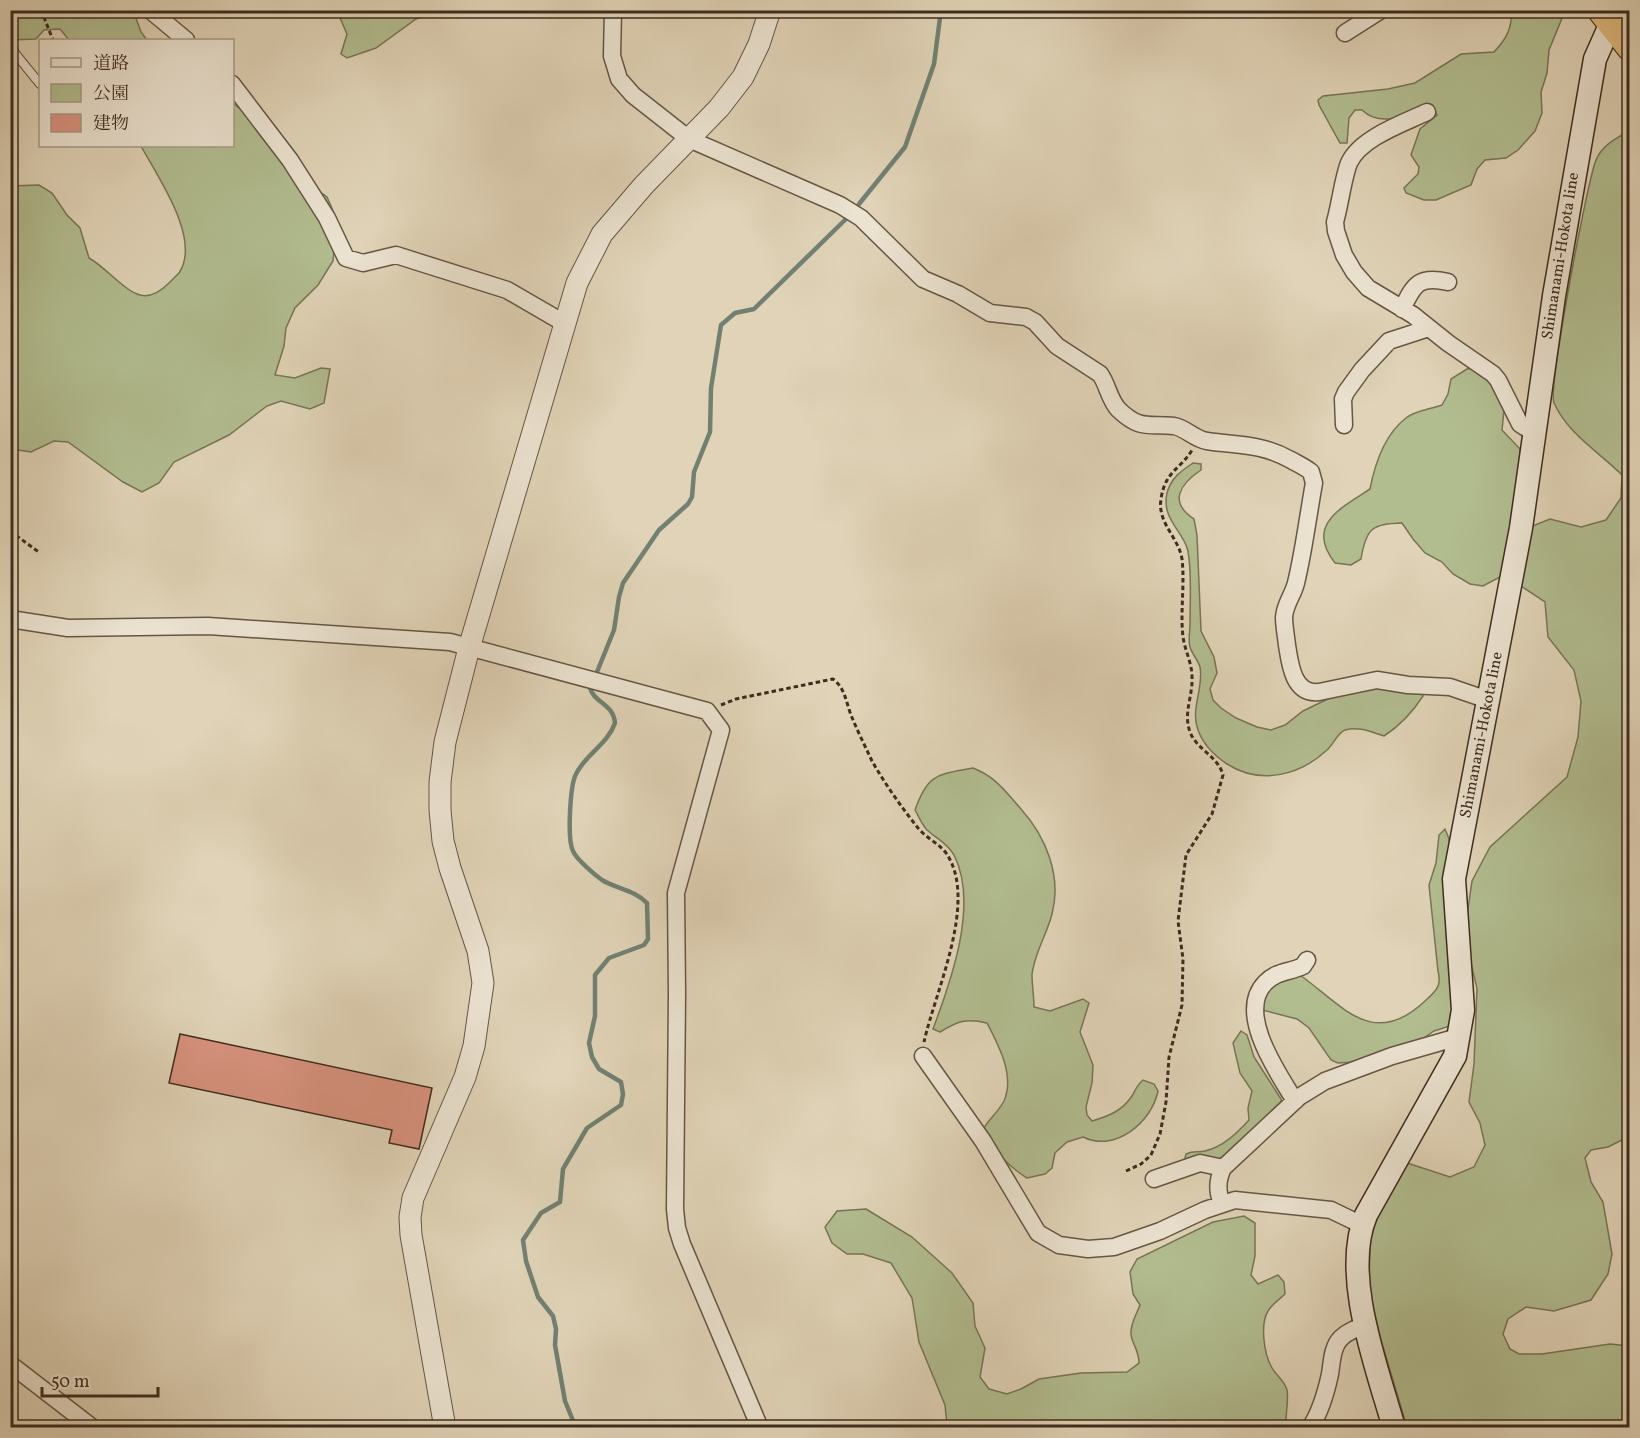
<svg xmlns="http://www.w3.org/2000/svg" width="1640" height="1438" font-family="Vollkorn,'Noto Serif JP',serif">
  <rect width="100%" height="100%" fill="#e0d3b7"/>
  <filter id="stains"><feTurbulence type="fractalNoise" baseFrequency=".00333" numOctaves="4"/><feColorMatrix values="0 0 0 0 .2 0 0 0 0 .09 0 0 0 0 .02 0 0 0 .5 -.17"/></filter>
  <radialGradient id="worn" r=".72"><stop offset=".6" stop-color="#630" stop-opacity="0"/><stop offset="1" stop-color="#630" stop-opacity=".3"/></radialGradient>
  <path fill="#b1bc8f" stroke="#787456" stroke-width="1.5" d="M133,10l8,22 6,8h-78l-9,-11 -16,1 -8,9 -25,1v-29z
    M337,11v-1l105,1 -26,8 -40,29 -29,10 -6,-4 6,-20z
    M1512,11h53l-16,39 -2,23 -6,19 1,21 -7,18 -17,19 -12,8 -21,2 -8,9 -6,16 -35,15h-12l-18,-7 -2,-5 14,-14 1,-7 -8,-12 9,-26 17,-14 -4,-7c-23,5 -52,21 -71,2h-7l-6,8 -2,25h-7l-21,-38 -1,-5 5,-4 65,-7 27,-6 46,-29 33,-2c13,-14 17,-22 18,-41z
    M233,103l17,14 62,69 15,11 10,23 -4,41 -15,24 -23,23 -9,20 -2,18 -9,29 20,3 26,-10 9,1 -6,34 -14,6 -29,-8 -14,5 -38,29 -55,27 -15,21 -17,9 -19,-10 -55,-40 -14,-1 -23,11 -20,-3v-263l28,-1 13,8 15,22 13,13 9,30c15,8 35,32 48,36 12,5 23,-2 32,-11 3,-3 7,-7 10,-10 23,-34 -22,-97 -38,-127h91z
    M1629,131v1002l-1,4 -20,10 -17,3 -6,8 6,24 12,20 9,52 -4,20 -17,26 -37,11 -28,-4 -18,12 -5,15 7,15 9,5h23l68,-10 19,2v81h-222l-26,-87 -12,-50 1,-51 13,-37 24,-39 43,14 24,-10 11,-22 -5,-22 -11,-21 5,-38 3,-76 -13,-52 8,-55 18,-34 77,-70 11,-40 3,-36 -7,-31 -26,-33 -3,-35 -24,-16 9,-59 20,-8 31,8 25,-7 15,-22 1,-23c-23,-23 -54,-41 -68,-72 -6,-14 33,-221 42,-243 6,-15 21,-22 33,-29z
    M1479,367l26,33 -3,30 18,19 -2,35 -16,92 -19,10 -13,-2 -17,-10 -11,-12 -17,-9 -12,-14 -11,-16c-30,1 -36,5 -41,36l-10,6 -16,-2c-30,-38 6,-55 35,-74 5,-26 14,-54 36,-71 8,-7 25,-9 36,-13l6,-11 3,-15 16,-10z
    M1193,463l8,1v6c-21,14 -33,32 -7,49l3,16 4,96 13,26 3,16 -7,16 3,11 8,8 15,10 21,9 14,3 14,-5 18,-14 31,-15 31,-12 56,7 2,5c-11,17 -22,29 -39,40 -13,-4 -25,-10 -39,-6 -8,3 -11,14 -18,20 -28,26 -67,35 -100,14 -12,-8 -24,-20 -29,-34 -8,-21 6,-42 2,-63 -2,-7 -8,-13 -10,-20 -2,-7 0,-16 0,-23 0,-24 2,-50 -2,-73 -4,-19 -27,-32 -21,-58 4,-15 14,-22 26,-30z
    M973,768c23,9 32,23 48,41 25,28 41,67 31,105 -5,20 -18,40 -20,61 0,10 2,22 2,32l16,4 33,-12 6,4 -9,29 13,33 -1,18 -6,24 1,8 5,6c17,-5 30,-10 40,-25 4,-7 5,-11 11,-16l11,4 4,7c-6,31 -43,62 -75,46l-16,5 -12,11 -3,15 -7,6 -18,4c-18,-11 -36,-29 -43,-50 6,-10 15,-17 20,-27 11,-25 -5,-55 -17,-78 -21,-5 -29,-2 -47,9l-7,-3c18,-48 46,-125 21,-174 -7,-12 -17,-16 -27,-25 -5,-5 -8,-13 -12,-20 13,-37 22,-35 58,-42z
    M1445,829l4,10 7,163 -6,24 -16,5 -16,11 -62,20 -18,1 -7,-3 -22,-32 -12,-9 -35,-9 -1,-12 14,-17 25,-6c43,31 73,75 125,26 11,-10 17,-15 13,-30l-9,-86 7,-22 3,-28z
    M1241,1031l6,4 7,22 27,42 1,8 -57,50 -14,4 -27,1 2,-8c8,-4 12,-1 19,-3 18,-4 32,-18 44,-31l-1,-12 4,-17 -12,-18 -7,-30z
    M866,1209l46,28 40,36 21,30 2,23 10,22 -5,29 9,12 18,5 14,-5 18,-10 42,-6 46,-1 12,-9c0,-10 -4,-15 -7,-24 -4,-10 4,-24 8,-34l-7,-11 -3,-22 7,-13 76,-37 31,-6 11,7v33l-4,19 7,9 20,-9 6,7 1,12c-5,5 -13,10 -17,17 -8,13 -4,42 3,55 4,9 13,13 16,24 2,11 -2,25 -1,37h-336l-3,-2 -2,-20 -26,-63 -7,-44 -21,-35 -28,-9h-16l-15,-11 -7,-16 12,-16z"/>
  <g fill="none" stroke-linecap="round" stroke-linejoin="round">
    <path stroke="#728073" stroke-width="4.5" d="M859,204l46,-57 29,-83 7,-54
      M597,672l17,-42 5,-33 4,-14 36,-53 29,-26 4,-7 2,-25 16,-40 1,-44 10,-63 14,-12 19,-4 94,-92
      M576,1428l-11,-27 -10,-56 1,-16 -3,-13 -15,-19 -12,-36 -3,-21 18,-27 19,-11 3,-33 24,-41 34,-23 2,-11 -2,-12 -22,-13 -7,-12 -3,-14 6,-27v-41l14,-17 35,-13 4,-6 -1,-36c-12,-13 -30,-14 -45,-23 -7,-5 -26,-21 -29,-29 -6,-11 -3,-66 3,-77 9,-19 32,-30 39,-51 -2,-20 -21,-20 -25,-35"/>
  </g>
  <path fill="#d8927e" stroke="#3e2c1d" stroke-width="1.5" d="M180,1034l252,54 -13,61 -30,-6 3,-13 -223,-47z"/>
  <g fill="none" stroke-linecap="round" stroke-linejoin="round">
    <defs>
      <path id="service" d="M10,30l5,-20
        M10,40l4,12 26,32"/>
      <path id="minor" d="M150,10l36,30
        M613,10l-1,46 7,23 14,16 56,44 151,66 21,13 62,61 35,15 32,19 36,4 9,5 22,24 43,28c8,11 9,26 19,36 22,21 30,13 55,16 12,2 20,13 33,15 33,5 53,2 84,19 7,4 14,7 20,12l3,11c-6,33 -10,67 -18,100 -3,12 -11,21 -12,34 0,9 2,19 3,28 3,19 6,50 32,47l58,-12 31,5 42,2 38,13
        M1345,33l36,-23
        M232,84l58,76 37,58 19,40 17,5 33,-8 111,35 57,33
        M1427,112c-23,11 -67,26 -78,51 -6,15 -9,42 -14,59l1,9 8,24 10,17 14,16 45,27 35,28 45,31 5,6 22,44 14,9
        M1402,309c12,-24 16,-34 46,-27
        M1344,425l-1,-26 3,-7 16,-22 27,-29 40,-13
        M10,619l58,9 140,-2 242,16 257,69 14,19 -45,163 1,101 -2,215 2,19 5,16 78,184
        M923,1056l60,85 55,92 21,12 29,4 26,-2 46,-16 45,-21 30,-10 96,10 31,15
        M1295,1101c-17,-28 -59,-88 -30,-118 13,-13 23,-10 38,-17l4,-6
        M1154,1179l46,-16 23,5
        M1222,1204c-5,-13 -5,-23 1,-36l76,-71 26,-16 67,-25 66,-19
        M10,1364l83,64
        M1310,1428c11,-17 16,-35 20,-54 2,-12 2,-27 11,-36 7,-7 16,-10 25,-13"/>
      <path id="tertiary" d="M445,1428l-34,-193 -1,-18 3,-19 52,-121 9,-31 9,-63 -5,-32 -28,-83 -7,-27 -3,-31v-28l5,-40 24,-94 108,-365 25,-49 42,-49 75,-77 24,-31 16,-33 11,-34"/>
      <path id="secondary" d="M1394,1428c-17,-61 -53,-153 -28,-213l89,-159 8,-46 -9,-131 67,-351 33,-232 41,-237 16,-36"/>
      <path id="trunk" d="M1601,10l29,37"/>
    </defs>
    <use href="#service" stroke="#665644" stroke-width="10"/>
    <use href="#minor" stroke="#665644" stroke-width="19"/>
    <use href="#tertiary" stroke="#665644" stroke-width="23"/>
    <use href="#secondary" stroke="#3e2c1d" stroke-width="25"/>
    <use href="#trunk" stroke="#3e2c1d" stroke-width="29"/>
    <path stroke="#3e2c1d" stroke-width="3" stroke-dasharray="4.5 3" stroke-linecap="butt" d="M41,10l12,30
      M10,531l30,22
      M721,705l15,-6 97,-20c12,9 13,23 18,36 6,15 14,31 21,46 13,23 30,47 46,67 9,11 24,17 30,28 29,48 -13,136 -24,186
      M1126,1171l15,-7 10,-9 9,-21 6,-32 3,-45 13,-52 1,-46 -5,-38 8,-66 26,-41 11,-39c-5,-19 -26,-25 -33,-43 -7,-19 3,-36 2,-55 0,-14 -7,-26 -9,-40 -3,-26 2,-52 -1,-78 -3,-21 -25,-36 -21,-60 4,-28 19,-29 31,-49"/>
    <use href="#service" stroke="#ebe2d0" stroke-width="8"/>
    <use href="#minor" stroke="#ebe2d0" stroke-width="16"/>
    <use href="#tertiary" stroke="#ebe2d0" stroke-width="21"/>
    <use href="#secondary" stroke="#ebe2d0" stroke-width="22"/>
    <use href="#trunk" stroke="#e0ba7c" stroke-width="27"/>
  </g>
  <g text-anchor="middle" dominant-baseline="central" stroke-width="5" stroke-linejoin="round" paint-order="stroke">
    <g font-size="16" fill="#3e2c1d" stroke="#ebe2d0">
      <text transform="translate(1561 256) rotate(-81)">Shimanami-Hokota line</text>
      <text transform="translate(1482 735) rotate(-79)">Shimanami-Hokota line</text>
    </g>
  </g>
  <rect width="1640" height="1438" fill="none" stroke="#e0d3b7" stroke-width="36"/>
  <rect x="12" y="12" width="1616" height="1414" fill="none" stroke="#3e2c1d" stroke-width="3"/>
  <rect x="18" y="18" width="1604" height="1402" fill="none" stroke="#3e2c1d" stroke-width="1.5"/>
  <rect x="39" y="39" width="195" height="108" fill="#ebe2d0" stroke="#a69988" stroke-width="1.5"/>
  <rect x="51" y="58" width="30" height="9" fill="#ebe2d0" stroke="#a69988" stroke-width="1.5"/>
  <text x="93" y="69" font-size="18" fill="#3e2c1d">道路</text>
  <rect x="51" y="84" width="30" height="18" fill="#b1bc8f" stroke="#a69988" stroke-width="1.5"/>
  <text x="93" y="99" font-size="18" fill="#3e2c1d">公園</text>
  <rect x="51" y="114" width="30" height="18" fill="#d8927e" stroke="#a69988" stroke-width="1.5"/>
  <text x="93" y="129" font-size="18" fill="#3e2c1d">建物</text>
  <path d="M42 1387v9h116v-9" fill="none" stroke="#3e2c1d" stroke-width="3"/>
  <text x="51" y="1387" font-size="18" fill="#3e2c1d" stroke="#ebe2d0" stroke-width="4.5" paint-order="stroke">50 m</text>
  <rect width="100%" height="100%" filter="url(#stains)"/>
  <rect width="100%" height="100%" fill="url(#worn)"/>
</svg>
